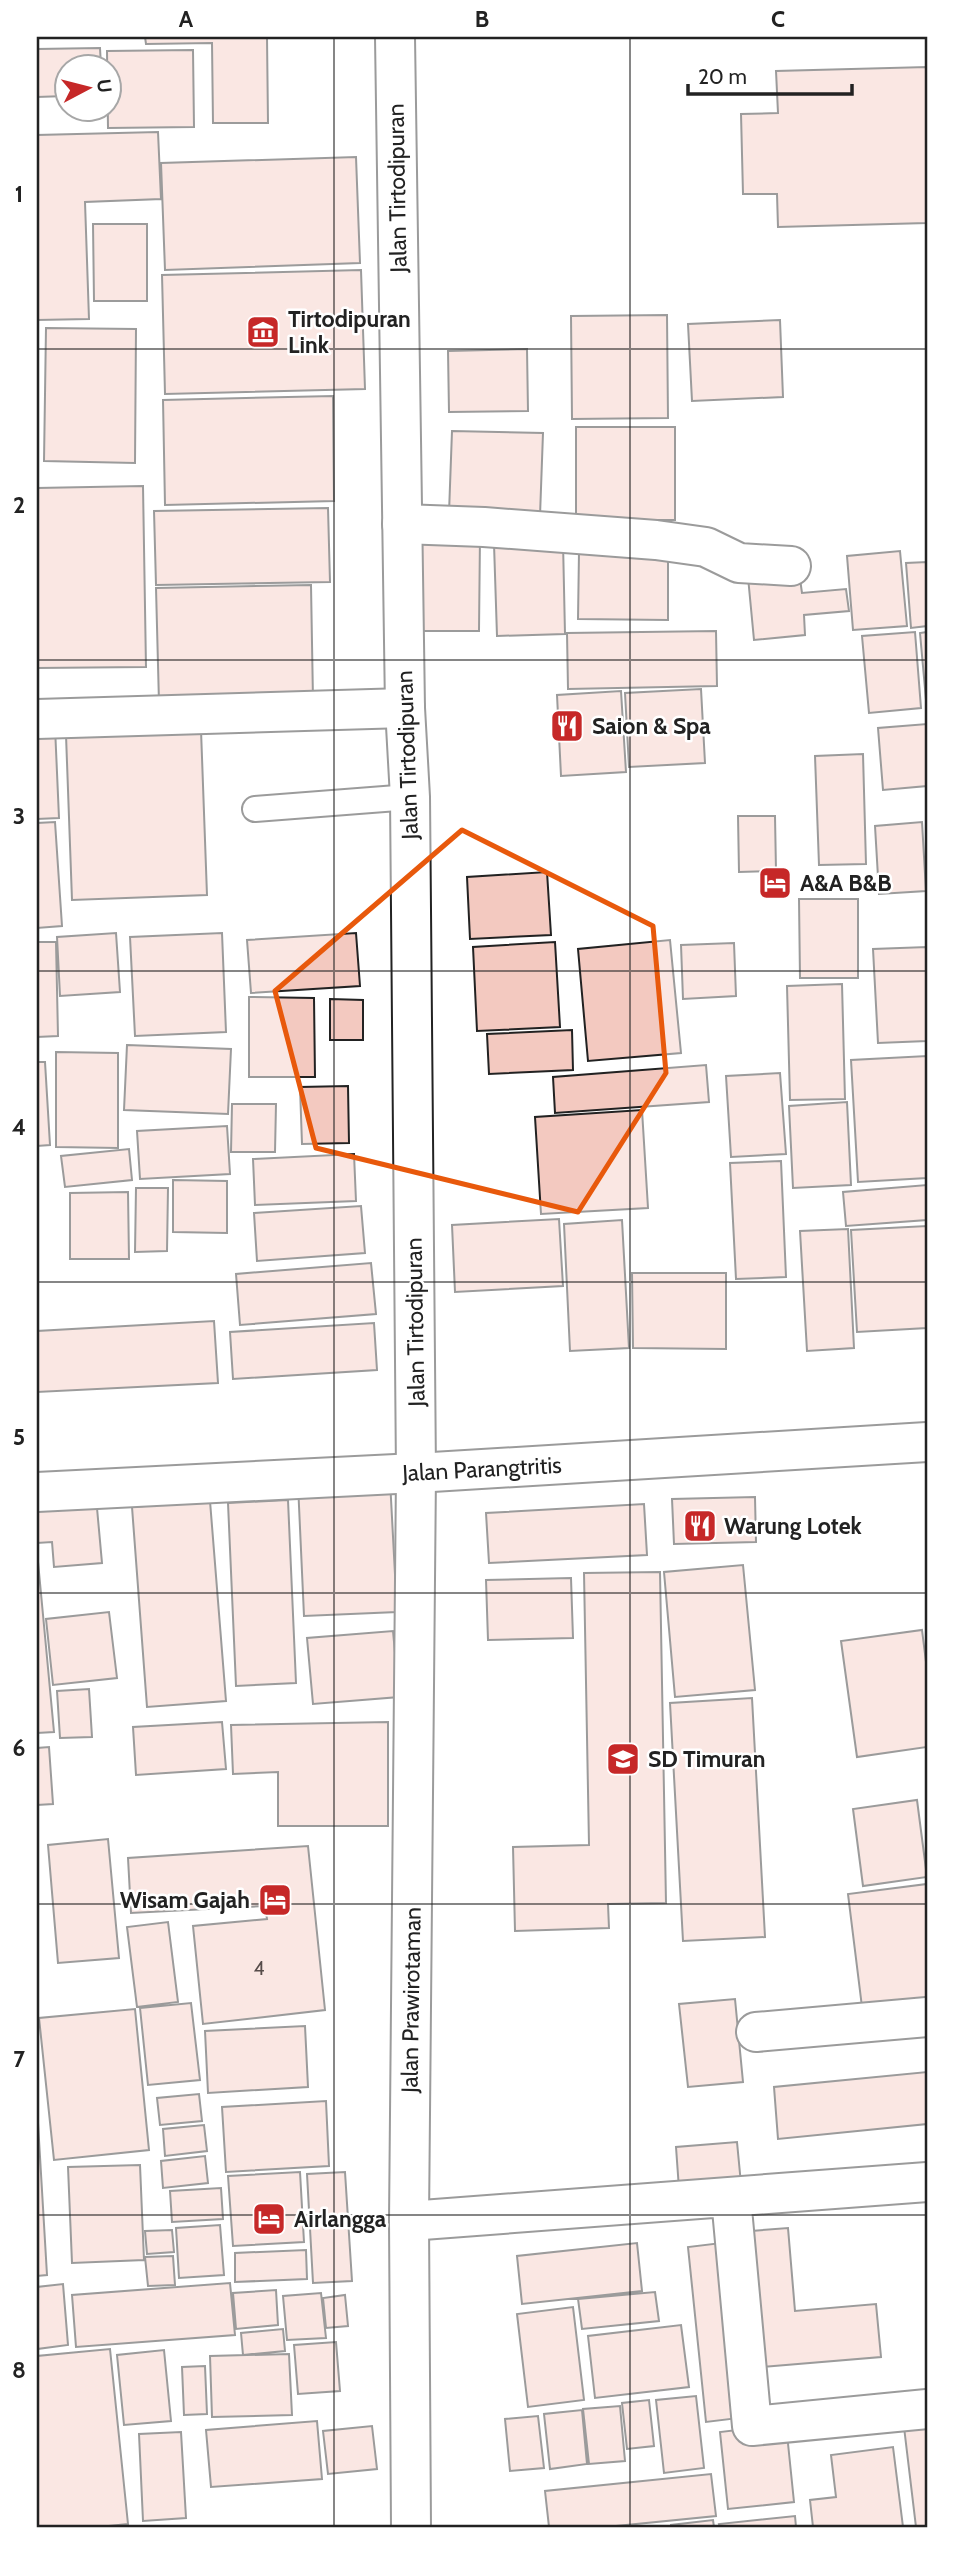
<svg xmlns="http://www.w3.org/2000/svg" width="964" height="2564" font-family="Cabin,sans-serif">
  <rect width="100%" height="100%" fill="#fff"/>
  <path fill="#f3c9c0" stroke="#222" stroke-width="2" d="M145,37h122l1,86h-55l-1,-80 -66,1z
    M100,48l1,18h-35v30l-29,1v-48z
    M193,50l1,77 -86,1 -1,-77z
    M927,67v156l-149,4 -1,-33h-34l-2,-80 37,-1 -2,-42z
    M158,132l3,67 -76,3 4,117 -52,1v-185z
    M356,157l4,106 -195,7 -4,-107z
    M93,224h54v77h-53z
    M361,270l4,119 -200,5 -3,-119z
    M667,315l1,103 -96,1 -1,-103z
    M780,320l3,77 -91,4 -4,-77z
    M46,328l90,1 -1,134 -91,-2z
    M527,349l1,62 -79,1 -1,-61z
    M333,396l1,105 -169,4 -2,-105z
    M576,427h99v93h-99z
    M452,431l91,2 -3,83 -91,-3z
    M143,486l3,181 -109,1v-180z
    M328,508l2,74 -174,3 -2,-74z
    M418,536h62l-1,95h-62z
    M563,542l2,92 -68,2 -3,-92z
    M900,551l7,75 -54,4 -6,-74z
    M579,552h89v68l-90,-1z
    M927,562v64l-16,2 -5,-65z
    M799,572l3,21 44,-4 3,22 -45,4 1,20 -51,5 -6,-63z
    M311,585l2,115 -154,3 -3,-115z
    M716,631l1,55 -149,3 -1,-56z
    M915,632l6,76 -52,5 -7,-77z
    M927,632v79l-7,-78z
    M701,689l4,74 -76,4 -4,-74z
    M621,691l5,81 -65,4 -4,-81z
    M927,724v62l-44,4 -5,-62z
    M55,727l4,91 -22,1v-91z
    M201,730l6,165 -135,5 -6,-165z
    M863,754l3,110 -47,1 -4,-109z
    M738,816h37l1,55 -37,1z
    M55,822l7,104 -25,2v-105z
    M922,822l4,69 -47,3 -4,-68z
    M547,872l4,63 -81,4 -3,-62z
    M799,899h59v79h-58z
    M116,933l4,59 -60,4 -3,-59z
    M222,933l4,99 -91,4 -5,-99z
    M356,933l4,53 -109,7 -4,-53z
    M670,940l11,113 -93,8 -10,-112z
    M37,942h19l2,94 -21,1z
    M555,942l5,85 -83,4 -4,-84z
    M734,943l2,53 -53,3 -2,-54z
    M927,947v94l-49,2 -5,-94z
    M842,984l3,115 -55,1 -3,-114z
    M249,997l65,1 1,79h-66z
    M330,999l33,1v40h-33z
    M572,1030l1,40 -84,4 -2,-40z
    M127,1045l104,4 -3,65 -104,-4z
    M56,1052l62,1v95l-62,-1z
    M927,1056v122l-69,4 -7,-122z
    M37,1062h8l5,83 -13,1z
    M706,1065l3,37 -154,11 -2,-36z
    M780,1073l6,81 -55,3 -5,-81z
    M348,1086l1,57 -47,1 -2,-57z
    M847,1102l4,83 -58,3 -4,-82z
    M232,1104h44l-1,48h-44z
    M642,1110l6,98 -107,6 -6,-97z
    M227,1126l3,48 -90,5 -3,-48z
    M129,1149l3,31 -67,7 -4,-31z
    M354,1154l2,47 -101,4 -2,-46z
    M781,1161l5,116 -50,2 -6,-116z
    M173,1180l54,1v52l-54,-1z
    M927,1185v35l-81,6 -3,-34z
    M136,1188h32l-1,63 -32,1z
    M128,1192l1,67h-59v-66z
    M361,1206l4,47 -108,8 -3,-48z
    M559,1219l4,67 -108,6 -3,-67z
    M622,1220l7,128 -59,3 -6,-127z
    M927,1226v102l-70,4 -6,-102z
    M848,1229l6,119 -47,3 -7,-120z
    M371,1263l5,51 -136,11 -4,-51z
    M632,1273h94v76l-93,-1z
    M214,1321l4,62 -181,9v-61z
    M374,1323l3,47 -144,9 -3,-47z
    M390,1480l7,132 -93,4 -6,-132z
    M96,1497l6,66 -48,4 -2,-25 -15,1v-41z
    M755,1497l1,45 -82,2 -2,-45z
    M288,1500l8,183 -60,3 -8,-183z
    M210,1501l16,200 -79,6 -15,-200z
    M644,1504l3,51 -158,8 -3,-50z
    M37,1551l17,181 -17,1z
    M743,1565l12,125 -80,7 -11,-125z
    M660,1572l6,331 -58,1 1,24 -94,3 -2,-84 76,-2 -5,-272z
    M571,1578l2,60 -85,2 -2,-60z
    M109,1612l8,66 -64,7 -7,-66z
    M922,1630l5,40v77l-70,10 -16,-116z
    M393,1631l6,66 -86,7 -6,-66z
    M89,1689l3,48 -32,1 -3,-47z
    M752,1698l13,239 -82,4 -13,-238z
    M222,1722l4,47 -90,6 -3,-48z
    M388,1722v104h-110v-54l-45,2 -2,-49z
    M49,1747l4,57 -16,1v-57z
    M917,1800l10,77 -64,9 -10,-77z
    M108,1839l11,119 -61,5 -10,-118z
    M308,1846l17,164 -122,14 -10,-98 74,-7 -2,-13 -134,7 -3,-55z
    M927,1884v115l-65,8 -14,-113z
    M168,1922l10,80 -41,5 -10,-80z
    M735,1999l8,83 -55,5 -9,-83z
    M191,2003l9,77 -52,5 -8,-77z
    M135,2009l14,141 -95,10 -15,-142z
    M305,2026l3,61 -100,6 -3,-62z
    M927,2072v52l-149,15 -4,-52z
    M199,2094l3,27 -42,4 -3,-27z
    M326,2101l3,65 -103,6 -4,-65z
    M37,2106l10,169 -10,1z
    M204,2125l3,26 -42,5 -2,-27z
    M737,2142l4,42 -62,5 -3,-42z
    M205,2156l3,27 -45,5 -2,-27z
    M140,2165l4,95 -72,3 -4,-96z
    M300,2172l4,70 -71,4 -5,-70z
    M345,2172l7,109 -39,2 -6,-109z
    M221,2188l2,31 -51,3 -2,-31z
    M220,2225l4,50 -45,3 -3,-50z
    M788,2228l7,83 81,-7 5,53 -131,11 -12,-136z
    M172,2230l2,22 -27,2 -2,-23z
    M637,2243l5,48 -120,13 -5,-48z
    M721,2243l18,175 -33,4 -18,-175z
    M306,2250l1,29 -72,3v-29z
    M173,2256l2,29 -27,1 -3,-29z
    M230,2283l5,52 -159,12 -4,-52z
    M63,2284l5,61 -31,4v-62z
    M276,2290l2,35 -42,4 -3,-36z
    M655,2292l4,29 -77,8 -4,-30z
    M321,2293l5,45 -39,2 -4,-44z
    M345,2295l3,31 -22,2 -3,-30z
    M573,2307l11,93 -56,7 -11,-93z
    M681,2325l8,62 -94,11 -7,-62z
    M283,2329l2,22 -42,4 -2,-22z
    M336,2342l4,49 -42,3 -4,-49z
    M110,2349l18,175 -29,3h-62v-171z
    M164,2350l7,71 -47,4 -7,-70z
    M289,2354l3,61 -80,2 -2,-61z
    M205,2366l2,48 -23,1 -2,-48z
    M696,2396l8,72 -40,5 -8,-73z
    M649,2400l5,46 -27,3 -5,-46z
    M620,2406l5,55 -36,3 -6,-55z
    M582,2410l5,54 -37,5 -6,-55z
    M538,2416l6,52 -34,3 -5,-52z
    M317,2421l5,58 -111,8 -5,-57z
    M786,2424l8,78 -66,7 -8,-77z
    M927,2425v102h-11l-12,-100z
    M372,2426l5,43 -49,5 -5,-43z
    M181,2432l5,86 -43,3 -4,-87z
    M893,2447l10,80h-90l-3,-27 26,-3 -5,-42z
    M711,2474l5,42 -110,11h-57l-4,-36z
    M795,2516l1,11h-76l-1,-3z
    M713,2520l1,7h-43v-2z"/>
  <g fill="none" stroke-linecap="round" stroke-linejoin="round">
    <defs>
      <path id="service" d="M255,809l155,-12"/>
      <path id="minor" d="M402,524l82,3 172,13 50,7 33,16 52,3
        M37,719l368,-11
        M756,2032l171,-15
        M731,2198l21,228 175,-17
        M409,2221l518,-39"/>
      <path id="tertiary" d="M395,37l10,671 5,89 6,676 -7,748 2,306"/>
      <path id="primary" d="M37,1492l379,-19 511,-31"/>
    </defs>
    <use href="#service" stroke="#222" stroke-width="28"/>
    <use href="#minor" stroke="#222" stroke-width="42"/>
    <use href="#tertiary" stroke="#222" stroke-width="42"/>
    <use href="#primary" stroke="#222" stroke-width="42"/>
    <use href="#service" stroke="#fff" stroke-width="24"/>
    <use href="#minor" stroke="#fff" stroke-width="38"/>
    <use href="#tertiary" stroke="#fff" stroke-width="38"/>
    <use href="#primary" stroke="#fff" stroke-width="38"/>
  </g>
  <path d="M0 0H964V2564H0ZM462,830l191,96 13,147 -88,139 -262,-64 -41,-157z" fill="#fff" fill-opacity=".55" fill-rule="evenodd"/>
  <path fill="none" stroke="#e8590c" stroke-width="5" stroke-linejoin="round" d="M462,830l191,96 13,147 -88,139 -262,-64 -41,-157z"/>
  <path fill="none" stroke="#222" stroke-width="2" stroke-opacity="0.55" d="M334,37v2490M630,37v2490M37,349h890M37,660h890M37,971h890M37,1282h890M37,1593h890M37,1904h890M37,2215h890"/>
  <defs>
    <symbol id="museum-square" viewBox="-11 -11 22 22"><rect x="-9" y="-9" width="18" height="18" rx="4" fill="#c62828" stroke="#fff"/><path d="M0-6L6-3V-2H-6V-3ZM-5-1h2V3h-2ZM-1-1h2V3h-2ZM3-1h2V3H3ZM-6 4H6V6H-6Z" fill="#fff"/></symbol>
    <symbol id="restaurant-square" viewBox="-11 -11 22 22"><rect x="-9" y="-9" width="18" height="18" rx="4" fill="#c62828" stroke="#fff"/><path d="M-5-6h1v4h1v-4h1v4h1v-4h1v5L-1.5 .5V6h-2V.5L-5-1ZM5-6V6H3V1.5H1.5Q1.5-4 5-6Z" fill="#fff"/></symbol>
    <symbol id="hotel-square" viewBox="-11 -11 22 22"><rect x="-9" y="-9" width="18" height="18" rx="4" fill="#c62828" stroke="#fff"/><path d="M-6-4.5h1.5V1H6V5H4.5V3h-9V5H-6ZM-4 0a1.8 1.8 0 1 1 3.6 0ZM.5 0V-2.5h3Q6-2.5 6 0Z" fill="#fff"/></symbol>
    <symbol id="school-square" viewBox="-11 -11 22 22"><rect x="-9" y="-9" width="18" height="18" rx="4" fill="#c62828" stroke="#fff"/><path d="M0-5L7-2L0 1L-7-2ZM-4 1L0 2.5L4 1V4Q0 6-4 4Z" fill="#fff"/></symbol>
  </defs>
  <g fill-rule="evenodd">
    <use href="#museum-square" x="244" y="313" width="38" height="38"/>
    <use href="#restaurant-square" x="548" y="707" width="38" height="38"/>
    <use href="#hotel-square" x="756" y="864" width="38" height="38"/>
    <use href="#restaurant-square" x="681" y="1507" width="38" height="38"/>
    <use href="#school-square" x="604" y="1740" width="38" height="38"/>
    <use href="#hotel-square" x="256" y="1881" width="38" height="38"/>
    <use href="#hotel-square" x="250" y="2200" width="38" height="38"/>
  </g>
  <g text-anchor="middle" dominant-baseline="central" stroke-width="5" stroke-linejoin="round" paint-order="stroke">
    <g font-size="19" fill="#564c4a">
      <text x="259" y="1968">4</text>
    </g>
    <g font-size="23" fill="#222" stroke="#fff">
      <text transform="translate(397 188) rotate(-91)">Jalan Tirtodipuran</text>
      <text transform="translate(407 755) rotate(-92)">Jalan Tirtodipuran</text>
      <text transform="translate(415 1322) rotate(-91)">Jalan Tirtodipuran</text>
      <text transform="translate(482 1469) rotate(-3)">Jalan Parangtritis</text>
      <text transform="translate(411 2000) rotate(-89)">Jalan Prawirotaman</text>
    </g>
    <g font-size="23" font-weight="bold" fill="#222" stroke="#fff" text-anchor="start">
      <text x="288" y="319">Tirtodipuran<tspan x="288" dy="26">Link</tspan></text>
      <text x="592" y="726">Saion &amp; Spa</text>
      <text x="800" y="883">A&amp;A B&amp;B</text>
      <text x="724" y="1526">Warung Lotek</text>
      <text x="648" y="1759">SD Timuran</text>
      <text x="250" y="1900" text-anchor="end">Wisam Gajah</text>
      <text x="294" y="2219">Airlangga</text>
    </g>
  </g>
  <rect width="964" height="2564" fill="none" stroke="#ffffff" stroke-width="77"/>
  <g transform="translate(88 88) rotate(83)"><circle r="33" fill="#ffffff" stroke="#a7a7a7" stroke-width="2"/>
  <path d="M0-5L12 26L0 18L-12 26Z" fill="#c62828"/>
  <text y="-10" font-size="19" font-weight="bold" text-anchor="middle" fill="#222222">U</text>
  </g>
  <path d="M688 84v10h164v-10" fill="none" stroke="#222222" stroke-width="3.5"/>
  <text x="698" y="84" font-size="21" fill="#222222" stroke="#ffffff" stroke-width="5" paint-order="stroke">20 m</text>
  <rect x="38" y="38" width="888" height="2488" fill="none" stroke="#222" stroke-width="2.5"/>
  <g font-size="23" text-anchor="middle" font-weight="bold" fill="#222">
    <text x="186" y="27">A</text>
    <text x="482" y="27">B</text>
    <text x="778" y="27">C</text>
    <text x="19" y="202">1</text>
    <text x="19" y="513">2</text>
    <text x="19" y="824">3</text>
    <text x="19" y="1135">4</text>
    <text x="19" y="1445">5</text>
    <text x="19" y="1756">6</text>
    <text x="19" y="2067">7</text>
    <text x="19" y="2378">8</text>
  </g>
</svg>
